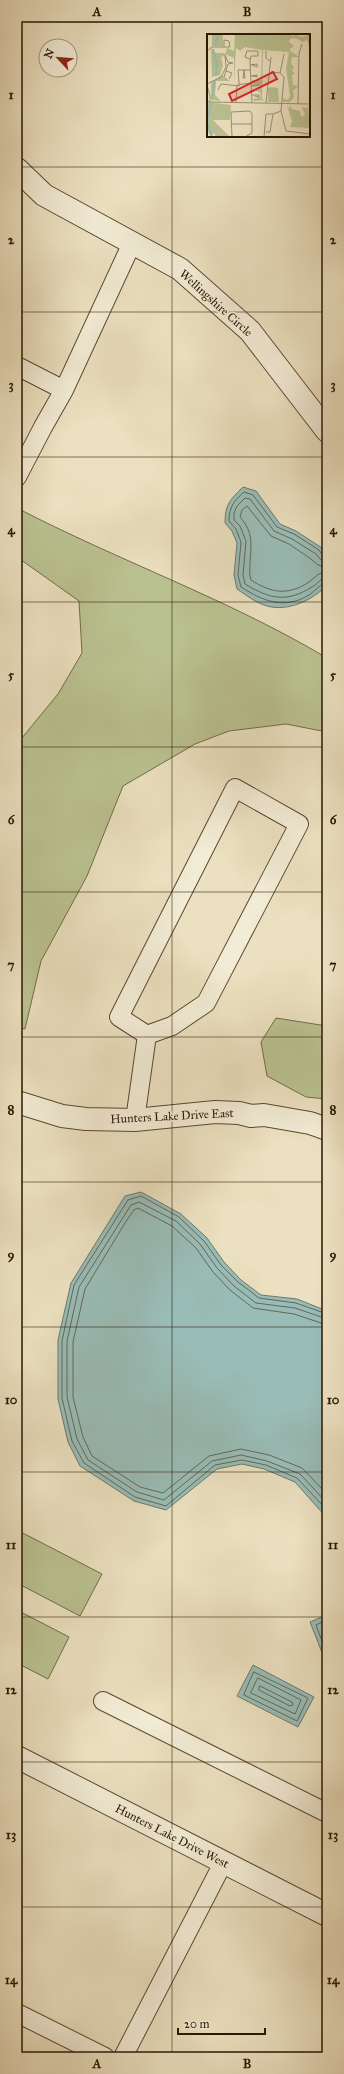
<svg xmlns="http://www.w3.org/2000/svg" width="344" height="2074" font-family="'IM FELL Great Primer',serif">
  <rect width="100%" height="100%" fill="#ebe0bf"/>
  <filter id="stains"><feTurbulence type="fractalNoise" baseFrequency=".005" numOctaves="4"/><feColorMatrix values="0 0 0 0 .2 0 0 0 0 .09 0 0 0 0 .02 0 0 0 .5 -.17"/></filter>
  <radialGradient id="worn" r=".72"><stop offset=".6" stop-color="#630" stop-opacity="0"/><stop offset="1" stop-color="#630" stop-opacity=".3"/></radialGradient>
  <path fill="#bac190" stroke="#726b49" d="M17,508c102,53 211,91 310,150v74l-41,-8 -57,7 -34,13 -72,42 -36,90 -46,85 -16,68 -8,-1v-284l41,-50 24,-41 -3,-52 -62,-44z
    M276,1018l51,8v73l-21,-2 -39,-21 -6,-34z
    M17,1530l85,44 -22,42 -63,-33z
    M17,1610l52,27 -21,42 -31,-16z"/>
  <path fill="#99bcb6" stroke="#6c796e" d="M243,487l13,4 24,33 16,7 26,17 5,7v30c-14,15 -39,27 -60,21 -11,-3 -21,-11 -30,-17l-3,-14 3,-32 -5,-12 -7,-8c0,-19 5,-23 18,-36z
    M141,1192l40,22 26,24 17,24 17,18 20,15 36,4 30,12v207l-32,-36 -31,-13 -22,-5 -25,5 -51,41 -32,-9 -54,-35 -12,-24 -10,-43v-59l13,-57 54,-87z
    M327,1615v50l-17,-43z
    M253,1665l61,32 -16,30 -61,-31z"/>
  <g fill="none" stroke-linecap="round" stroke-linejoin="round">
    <path stroke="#61685c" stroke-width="1" d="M327,556h-4l-4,-6 -25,-16 -17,-7 -24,-32 -9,-3c-10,9 -15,15 -15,29l7,8 5,13 -3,33 3,12c22,14 43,23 68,8 6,-4 12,-12 18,-12
      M327,561l-6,-1 -5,-6 -24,-15 -18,-8 -24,-32 -5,-1 -8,8 -3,7v7l6,6 6,15 -3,34 2,9c25,15 41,19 67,3 6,-3 8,-9 15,-9
      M327,567l-9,-2 -7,-6 -22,-15 -18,-8 -24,-30 -5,4 -2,7c14,16 11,27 10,47 0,6 -1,10 1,16 20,13 37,16 58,2 6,-4 9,-10 18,-10
      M327,1314l-31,-11 -37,-5 -21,-16 -17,-17 -17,-24 -25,-24 -38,-21 -13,4 -54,85 -12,56v57l10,43 12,22 51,34 31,9 49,-41 27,-5 24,5 31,13 30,32
      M327,1319l-32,-11 -39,-5 -22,-17 -17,-18 -17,-24 -24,-23 -37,-19 -8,3 -52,82 -12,54v56l10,42 11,21 49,32 27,8 48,-39 29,-6 26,6 33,13 27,29
      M327,1325l-33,-11 -41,-6 -23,-18 -17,-18 -17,-24 -24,-22 -34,-18 -4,2 -9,13 -40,66 -12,53v55l10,40 9,19 48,31 23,6 46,-37 32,-7 28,6 33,13 25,26
      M327,1620l-11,5 11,29
      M254,1672l54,26 -11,23 -53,-26z
      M258,1678l43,22 -6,14 -44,-21z
      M260,1686l32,16 1,3 -3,1 -31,-16z"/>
    <defs>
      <path id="service" d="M17,366l47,24
        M17,477l26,-50 21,-37 68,-147
        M135,1120l12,-85 -28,-18 116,-229 64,36 -93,179 -34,23 -25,9
        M103,1701l224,112
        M17,2013l88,44
        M123,2057l100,-194"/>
      <path id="minor" d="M17,169l27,26 136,74 70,62 77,100
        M17,1102l45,14 24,3 49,1 80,-8 24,1 12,3 13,-1 46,8 17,6
        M17,1757l310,158"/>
    </defs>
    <use href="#service" stroke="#5a4831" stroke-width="20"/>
    <use href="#minor" stroke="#5a4831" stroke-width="24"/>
    <use href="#service" stroke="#f2ebd5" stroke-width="18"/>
    <use href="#minor" stroke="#f2ebd5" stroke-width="22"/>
  </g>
  <path fill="none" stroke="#291502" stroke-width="1" stroke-opacity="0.55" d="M172,17v2040M17,167h310M17,312h310M17,457h310M17,602h310M17,747h310M17,892h310M17,1037h310M17,1182h310M17,1327h310M17,1472h310M17,1617h310M17,1762h310M17,1907h310"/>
  <g text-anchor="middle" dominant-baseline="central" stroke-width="3.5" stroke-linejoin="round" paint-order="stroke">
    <g font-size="12" fill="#291502" stroke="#f2ebd5">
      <text transform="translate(216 303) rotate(42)">Wellingshire Circle</text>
      <text transform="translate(172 1116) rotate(-3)">Hunters Lake Drive East</text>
      <text transform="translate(172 1836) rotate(27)">Hunters Lake Drive West</text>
    </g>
  </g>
  <g transform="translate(207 34)">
    <rect width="103" height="103" fill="#ebe0bf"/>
    <path d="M0,0h84l2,3 1,-3 8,3 8,-3v15l-3,-9 -4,2 -8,-4 -5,1 -1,3 5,4 -5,4 10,7h-7l-1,6 3,5 -2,2 3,4 -3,1 1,10 5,1 -5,5 1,6 -4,5h-7l-1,-4 6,2 2,-4 -4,-27 3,-17 -26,-2 -1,49 3,1 -11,1 -1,-2 8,-2 -1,-5 -7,-2 7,-1v-4l-9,-2 1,-3h9l1,-30 -17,-3 -5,4 -4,-3 -2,35v-25l-9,-4 -4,4 2,7 -3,10 -8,2 -1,-29 5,5h10l1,-5 7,3 1,-16h-12v11h-11v-11zM15,41l8,6h-14l-1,14 6,6 -10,-1v-18zM64,53l7,1 1,14h-11v-14zM0,68l24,3 -1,15h-17l17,17h-14l-2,-4 -3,4 -4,-7zM80,71l2,4 1,-4 2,4 8,2 1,6 4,-2 -3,-8 5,1 1,-3 2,23 -20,-1 2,-6z" fill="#bac190"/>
    <path fill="none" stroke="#99bcb6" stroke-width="2" d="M8,12l3,-12M6,15l4,15 -1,12M5,65l3,-18M4,69l-4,18 5,16"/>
    <path fill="none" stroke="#9d8f73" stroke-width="1" d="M0,17l5,-4h18l-1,-6 -5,-1v7M59,17v7l5,4M43,25l-5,-2 2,-6h11v5h-7l-1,5 2,41M43,31l7,-1v3l-5,-2M37,35l1,9h-2l1,-7M19,37l6,2 -3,6M64,38l9,1 4,4 -3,34 5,20 24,3M73,39l4,-19M43,42l7,-1v2l-5,-1M32,49l-1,-13h12M0,50l14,-7 5,-10 -1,-12 3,7 5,1 -5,1 -4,13M0,51l3,11v6l-3,-1M44,53l2,-2h6l-6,1M11,56l3,-6 18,2 1,-3M45,61h7v2l-4,-1M3,68l100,2M29,68l1,-17 13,-2M59,69l5,-46M91,70l1,-50 3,-10M24,90h21M59,98h4l3,-18 8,-3M25,103l-1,-25 19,-1 2,3v19l-7,4M57,103l2,-23h7"/>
    <path fill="#d62828" fill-opacity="0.15" stroke="#d62828" stroke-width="2" d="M66,38l4,7 -45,22 -3,-7z"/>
    <rect width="103" height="103" fill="none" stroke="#291502" stroke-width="2"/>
  </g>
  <rect width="344" height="2074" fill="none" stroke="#ebe0bf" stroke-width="44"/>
  <g transform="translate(58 58) rotate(296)"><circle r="19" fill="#f2ebd5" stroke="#a29581"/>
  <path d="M0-3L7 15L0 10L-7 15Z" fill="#8f2418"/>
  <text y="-6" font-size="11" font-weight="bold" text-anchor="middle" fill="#291502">N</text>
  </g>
  <path d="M178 2028v6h87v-6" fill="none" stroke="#291502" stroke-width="2"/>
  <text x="184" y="2028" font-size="12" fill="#291502" stroke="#f2ebd5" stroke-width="3" paint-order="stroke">20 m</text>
  <rect x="22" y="22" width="300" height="2030" fill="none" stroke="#291502" stroke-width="1.5"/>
  <g font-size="13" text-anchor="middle" font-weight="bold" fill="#291502">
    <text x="97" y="16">A</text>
    <text x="247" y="16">B</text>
    <text x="11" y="99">1</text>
    <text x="333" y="99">1</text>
    <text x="11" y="244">2</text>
    <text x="333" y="244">2</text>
    <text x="11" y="389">3</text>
    <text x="333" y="389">3</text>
    <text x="11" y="534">4</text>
    <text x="333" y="534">4</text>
    <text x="11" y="679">5</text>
    <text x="333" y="679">5</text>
    <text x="11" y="824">6</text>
    <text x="333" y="824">6</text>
    <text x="11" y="969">7</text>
    <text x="333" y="969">7</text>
    <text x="11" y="1114">8</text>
    <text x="333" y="1114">8</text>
    <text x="11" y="1259">9</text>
    <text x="333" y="1259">9</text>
    <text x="11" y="1404">10</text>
    <text x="333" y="1404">10</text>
    <text x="11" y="1549">11</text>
    <text x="333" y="1549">11</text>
    <text x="11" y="1694">12</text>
    <text x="333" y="1694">12</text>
    <text x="11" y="1839">13</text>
    <text x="333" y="1839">13</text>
    <text x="11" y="1984">14</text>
    <text x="333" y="1984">14</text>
    <text x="97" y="2068">A</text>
    <text x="247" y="2068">B</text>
  </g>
  <rect width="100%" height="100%" filter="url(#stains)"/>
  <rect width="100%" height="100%" fill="url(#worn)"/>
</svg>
